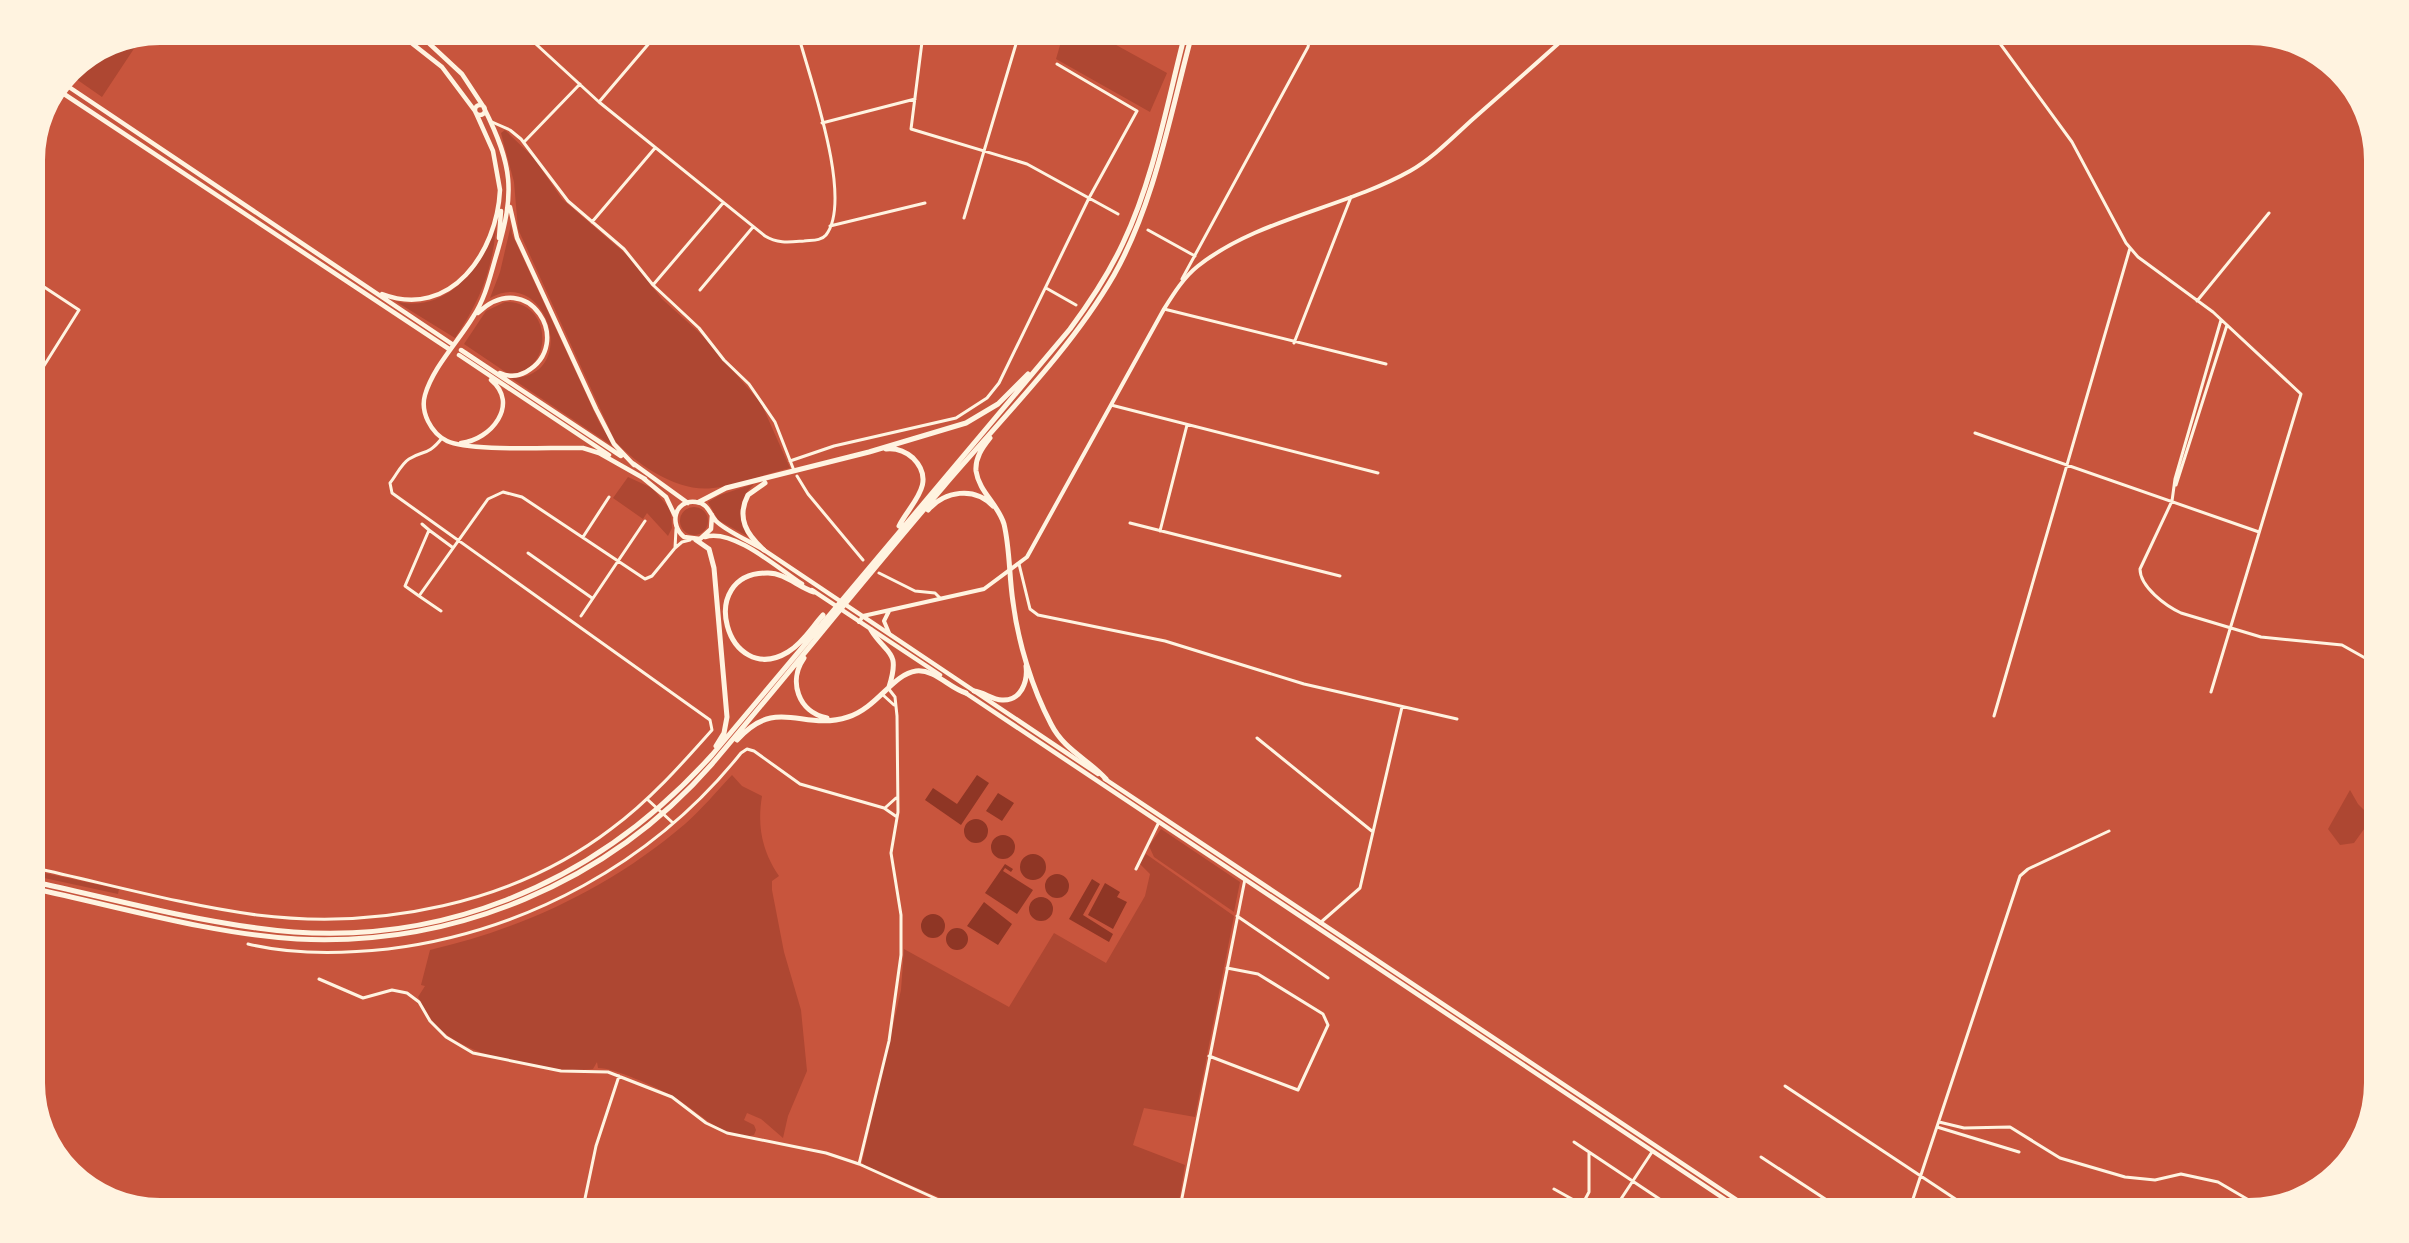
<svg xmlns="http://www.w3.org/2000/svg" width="2409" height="1243" font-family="Bitter,serif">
  <rect width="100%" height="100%" fill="#c8553d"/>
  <path fill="#ae4732" d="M1063,35h35l69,38 -17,39 -94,-53z
    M141,38l-39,59 -33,-23 43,-30z
    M505,130l29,28 28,41 65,56 35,44 40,36 59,68 29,65c-25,6 -51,17 -77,20 -34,5 -76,-23 -98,-47l-97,-212 -4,-47 -13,-49z
    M511,225l1,9 87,188 15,25 -103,-69c71,0 36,-113 -21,-80l10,-26z
    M496,228c-4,44 -17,74 -41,110l-60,-37c49,14 85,-31 101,-73z
    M505,302c52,-1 47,76 2,71l-43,-29 22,-33z
    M628,477l24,11 19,22 1,18 -4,8 -21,-23 -4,6 -30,-21z
    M754,484c-16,16 -17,32 -7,52l-29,-16 -10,-18 12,-7z
    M680 521a14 14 0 1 1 28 0a14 14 0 1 1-28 0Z
    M732,775l10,11 20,10c-5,30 0,55 17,80l-7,5v9l12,62 17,58 6,61 -19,45 -5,22 -22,-19 -14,-6 -3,7 10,5 2,5 -2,5c-29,8 -59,-27 -82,-39 -16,-9 -57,-28 -74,-28l-1,-6 -4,7c-43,5 -118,-10 -151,-38 -11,-9 -17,-22 -24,-34l7,-11 -4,-1 9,-35c95,-22 181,-63 255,-126 17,-15 32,-33 47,-49z
    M2350,790l8,14 14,14 -18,25 -14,2 -12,-16z
    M1161,829l79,53 -6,30 -80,-55 -5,-11z
    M1146,854l88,62 -39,201 -51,-9 -11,37 52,20 -7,43h-203l-32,-9 -79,-34 -2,-3 39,-172 3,-41 105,58 45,-74 52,30 39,-67 5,-22 -10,-10z
    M35,871l84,18 -1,5 -83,-18z"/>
  <path fill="#8f3625" d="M977,775l12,8 -28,42 -36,-25 8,-12 24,16z
    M998,793l16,10 -12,18 -16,-10z
    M964 831a12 12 0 1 1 24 0a12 12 0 1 1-24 0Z
    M991 847a12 12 0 1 1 24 0a12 12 0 1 1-24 0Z
    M1020 867a13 13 0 1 1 26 0a13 13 0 1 1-26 0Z
    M1005,864l8,5 -2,3 -6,-4 -2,3 30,19 -16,24 -32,-21z
    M1045 886a12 12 0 1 1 24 0a12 12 0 1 1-24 0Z
    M1092,879l8,5 -17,31 30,19 -4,8 -40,-23z
    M1105,883l15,9 -3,5 10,5 -14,27 -25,-14z
    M1029 909a12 12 0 1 1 24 0a12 12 0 1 1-24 0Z
    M984,902l28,22 -14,21 -31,-19z
    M921 926a12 12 0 1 1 24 0a12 12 0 1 1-24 0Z
    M946 939a11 11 0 1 1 22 0a11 11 0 1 1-22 0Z"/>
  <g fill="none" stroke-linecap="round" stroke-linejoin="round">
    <path stroke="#fff3e0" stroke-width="3" d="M525,34l74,68 166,134c13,8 25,6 39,5 8,-1 17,0 22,-6 28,-36 -17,-159 -28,-201
      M923,34l-12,95 116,35 91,50
      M1993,34l79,108 54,101 12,14 75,55 88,82 -90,298
      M2228,34l21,8 17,-3
      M599,102l58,-68
      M492,122l18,8 11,9 47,62 56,48 29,36 46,43 25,32 25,24 26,38 18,46
      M822,123l93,-24
      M524,142l56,-58
      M964,218l55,-184
      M592,222l63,-74
      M830,226l95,-23
      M1148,230l47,26
      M1182,279l126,-232 3,-13
      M35,281l44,29 -44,70
      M653,285l70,-82
      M1046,288l30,17
      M700,290l53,-63
      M35,300l8,-14
      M2197,301l72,-88
      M1164,309l222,55
      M2221,320l-46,159 -3,22 -32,68c0,18 26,37 41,44l80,24 81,8 32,18
      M1294,343l57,-146
      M1111,405l267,68
      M1975,433l284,99
      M790,461l44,-15 122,-28 31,-20 12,-15 90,-185 48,-87 -80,-47
      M797,476l11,18 55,66
      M2176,485l51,-160
      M1130,523l210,53
      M422,524l7,6
      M676,529l-1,19 7,-6 8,-2
      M1160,531l27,-106
      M583,537l26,-40
      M452,547l-23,-17 -24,56 14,10 69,-97 15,-7 19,5 123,82 7,-3 23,-28
      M528,553l64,45
      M1019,564l11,45 8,6 127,26 139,43 153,35
      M879,573l36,18 20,2 5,5
      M419,596l22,15
      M581,616l64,-95
      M883,695l11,10
      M1994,716l136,-468
      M1257,738l116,94
      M647,799l26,24
      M886,807l10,-9
      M35,868c73,16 148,37 222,47 122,15 256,-11 354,-86 38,-28 70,-64 101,-99l-2,-10 -318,-227 -2,-10c6,-7 11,-19 19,-24 14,-9 19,-3 33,-21
      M1136,869l23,-47
      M1237,916l91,62
      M1320,923l40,-35 42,-181
      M248,944c45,11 93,10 140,5 138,-17 266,-87 353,-196l6,-4 7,2 46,33 84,24 13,9
      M319,979l44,19 29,-8 15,3 12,9 11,19 16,16 27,16 88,18 47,1 64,25 34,26 21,10 99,20 33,11 80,36 32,8
      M1209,1056l89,34 30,-65 -5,-11 -65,-40 -31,-6
      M1785,1086l184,122
      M1939,1122l25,6 46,-1 50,31 65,19 30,3 26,-6 37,8 41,24
      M1937,1127l82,25
      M1574,1142l99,66
      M1761,1157l78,51
      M859,1164l30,-123 12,-86v-40l-10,-62 7,-41 -1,-96 -2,-19 -7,-9
      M1554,1189l34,19
      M1582,1205l7,-13v-39
      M583,1208l13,-62 23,-70
      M1180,1208l65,-329
      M1615,1208l37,-56
      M1719,1208l5,-8
      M1910,1208l110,-332 8,-7 81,-38"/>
    <path stroke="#fff3e0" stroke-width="4" d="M889,611l-5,10 5,12
      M859,622l4,-6 121,-27 43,-32 137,-248c10,-16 20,-32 34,-43 59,-47 146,-58 212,-95 23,-13 43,-34 63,-52 32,-28 64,-56 96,-85
      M53,1145l23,25"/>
    <path stroke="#fff3e0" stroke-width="4.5" d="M400,34l42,33 33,44
      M419,34l43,40 21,32
      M63,83l389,261
      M58,90l391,259
      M475 110a5 5 0 1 1 10 0a5 5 0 1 1-10 0Z
      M484,108c29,58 31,84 13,145 -7,23 -11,44 -24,64 -15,25 -40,50 -48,78 -5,17 6,38 22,46 23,11 106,6 136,7l16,5 46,26
      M476,113l17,38 7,39
      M510,207l7,31 79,171 18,35 20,21
      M499,238l2,-27
      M382,294c69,26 115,-42 118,-104
      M478,313c50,-48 98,31 48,59 -9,5 -17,5 -26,1
      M461,350l160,106
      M459,355l150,100
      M461,443c30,-3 59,-39 30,-63
      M634,464l54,39
      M643,478l23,19 9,19
      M712,515l-1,14 -11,10 -16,-2c-15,-12 -10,-38 12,-35 12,1 13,11 20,19 10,10 35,21 48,29l334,224
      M705,537c28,-9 74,32 97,47
      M812,590l128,85
      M964,692l774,516
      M1105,779l644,429"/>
    <path stroke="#fff3e0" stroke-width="5" d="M990,438c-8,10 -15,20 -14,33 3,21 22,33 28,53 6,25 5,52 9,78 5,40 19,86 38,122 13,26 37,35 55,55
      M886,449c9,-1 19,2 27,9 25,25 -3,46 -14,68
      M699,502l27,-14 143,-36 97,-29 32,-19 30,-30
      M928,510c17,-19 46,-24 65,-4
      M696,540l13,9 5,19 13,149 -3,16 -8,13
      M764,550c-17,-15 -28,-32 -16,-55l17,-12
      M814,592c-16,-5 -29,-19 -46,-19 -74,-1 -41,116 20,79 15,-9 24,-25 35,-37
      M871,630c15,25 30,19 18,57
      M804,658c-16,23 -6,54 23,60
      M974,691c10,1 18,9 28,9 19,1 26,-18 24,-34
      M737,740c41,-45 65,-8 111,-23 29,-9 45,-43 68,-46 19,-2 33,17 50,22
      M35,882c73,16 147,36 222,46 176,25 337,-42 455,-173l358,-426c20,-27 39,-56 53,-86 31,-65 44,-140 62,-209
      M35,889c85,18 176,45 262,50 158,8 311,-56 415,-175 78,-92 153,-186 232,-278 57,-67 126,-135 170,-211 41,-73 56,-160 78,-241"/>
  </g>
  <path d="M0 0H2409V1243H0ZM160 45H2249A115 115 0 0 1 2364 160V1083A115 115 0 0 1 2249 1198H160A115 115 0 0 1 45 1083V160A115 115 0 0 1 160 45Z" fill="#fff3e0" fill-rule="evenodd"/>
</svg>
